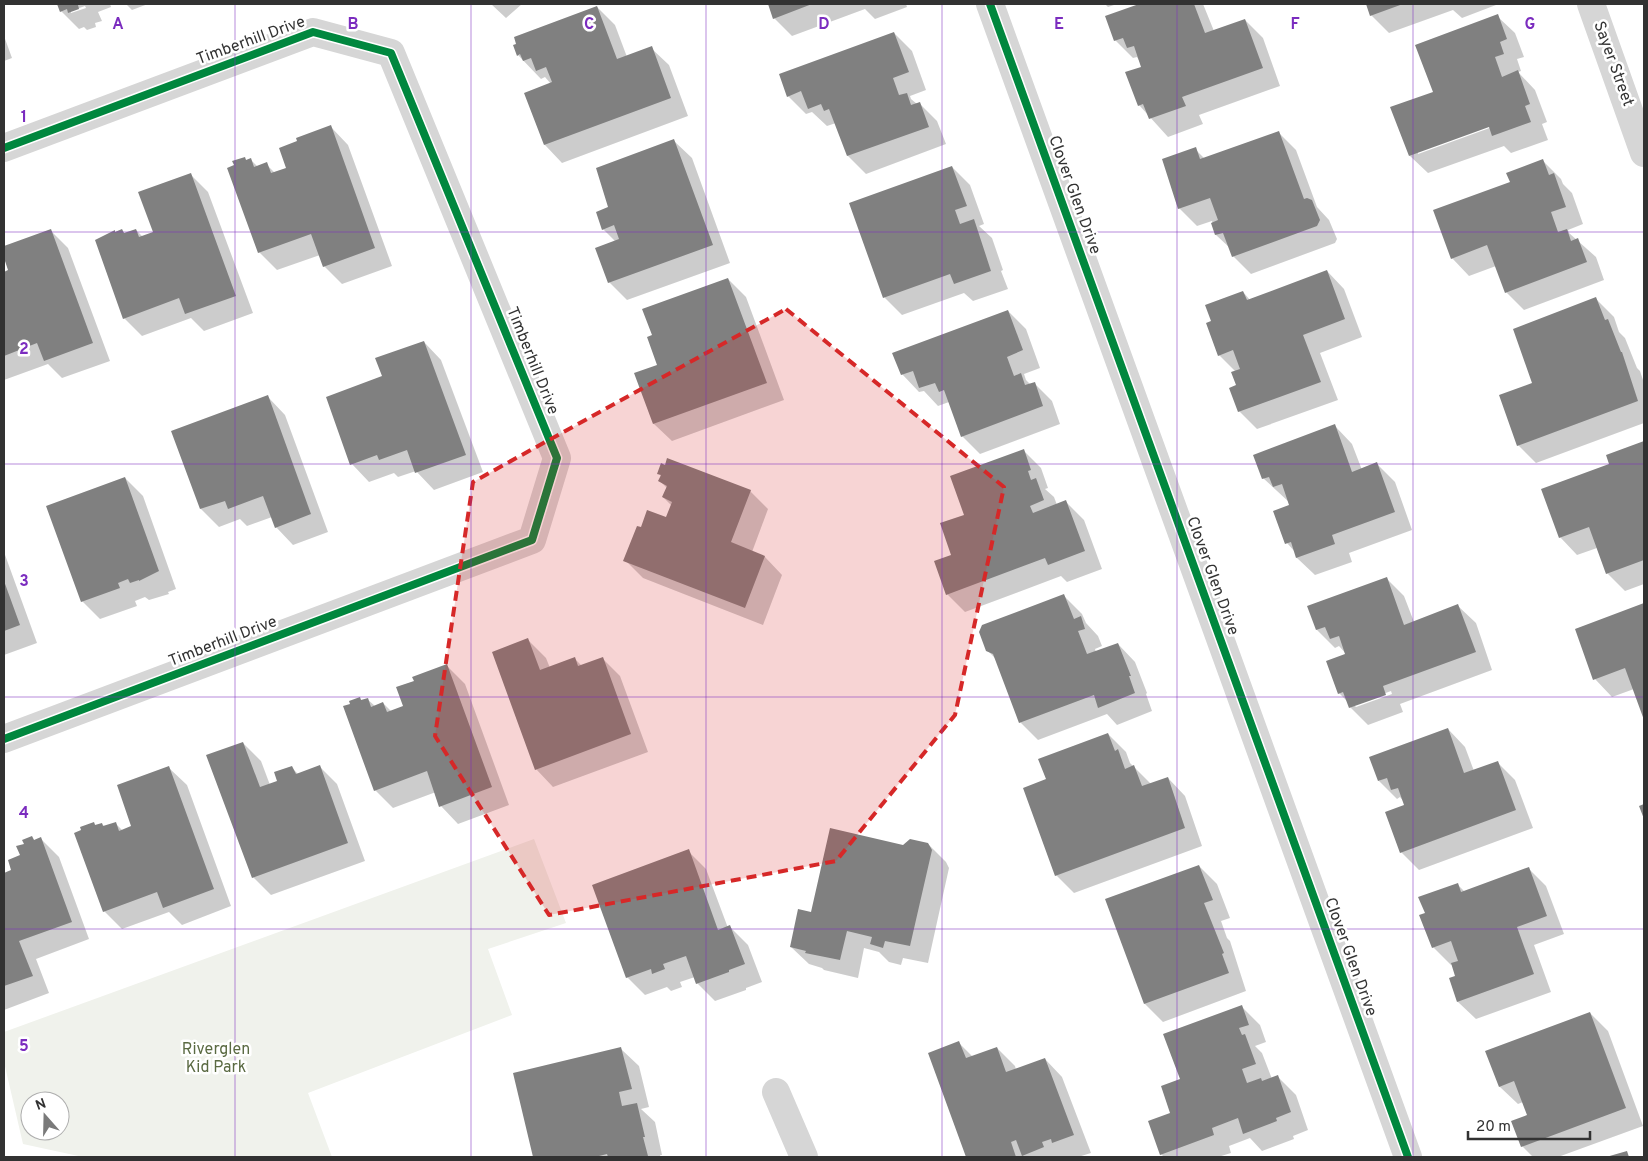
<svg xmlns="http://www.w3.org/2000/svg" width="1648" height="1161" font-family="Overpass,sans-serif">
  <rect width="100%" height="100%" fill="#fff"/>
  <path fill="#f0f2ec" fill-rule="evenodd" d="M534,839l32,84 -78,26 24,66 -204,78 24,64h-249l-60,-13 -19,-82v-30zM30,1101h30v30h-30z"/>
  <path fill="#0003" fill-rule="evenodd" d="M59,4h51l1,3 -13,5 4,9 -7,2 1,4 -9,3 -3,-3 -5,2 -18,-18zM85,6l1,2 -15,5v-2z
    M126,4h22l-16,6z
    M491,4h31l-16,14z
    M769,4h137l1,3 -32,12 -10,-10 -73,27 -18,-18z
    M1105,4h12l-9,3z
    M1143,4h60l11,27 31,-11 18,18 17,48 -81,29 4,9 -35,13 -29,-32 4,-38 -6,-10 -4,1 -18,-18 -9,-23z
    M1367,4h129v1l-34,13 -9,-8 -64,23 -18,-18z
    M597,7l18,18 12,32 24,-9 18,17 19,51 -126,47 -17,-18 -19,-52 25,-9 -6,-7 -4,2 -23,-24z
    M1497,16l18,17 9,24 -7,2 4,12 -3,1 17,18 12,32 -5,2 6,16 -37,13 -7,-7 -76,27 -18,-17 24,-63zM1495,124v2l-77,28v-2z
    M894,33l18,18 14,39 -16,6 1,3 6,5 2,-1 18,18 9,23 -80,30 -18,-18 -12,-33 -9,3 -15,-14 -6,2 -18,-18z
    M4,36l8,22 -8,3z
    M331,127l17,18 44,121 -50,18 -18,-18 -4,-11 -43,15 -18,-18 -24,-86 9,-8 3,3 4,-1 7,7 8,-3 9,9 13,-5z
    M1278,132l18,18 21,57 12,13 8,19 -2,4 -84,31 -18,-18 -3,-8 -14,-13 -4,-14 -15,5 -18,-18 16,-59 10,10z
    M674,141l18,17 38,105 -103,37 -18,-18 7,-40 -13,-13 6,-21z
    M1543,161l18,18 2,5 9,9 11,31 -15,6 1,3 27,24 8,23 -80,30 -18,-18 -10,-26 -27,10 -17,-18 59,-76z
    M952,167l18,18 14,39 -5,2 13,12 11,32 -2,1 7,18 -35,12 -9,-8 -62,22 -17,-17 -35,-94z
    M190,174l18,18 45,121 -49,18 -13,-13 -49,18 -18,-18 -8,-85 6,-2 3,3 11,-4 7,7 11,-4z
    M50,230l18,18 42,113 -48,17 -14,-14 -44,16v-107l6,-2 -6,-16v-8z
    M1327,271l17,18 18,48 -42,16 18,47 -81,29 -18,-18 -3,-39 -17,-17 24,-63 7,8z
    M728,279l18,18 38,103 -112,41 -18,-17 4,-58 -4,-30z
    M1596,299l18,18 5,15 6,6 12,30 3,3 4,12v40l-108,40 -18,-18 16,-61z
    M1008,311l18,18 14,39 -16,6 2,6 5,5 3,-2 18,18 8,23 -80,30 -18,-18 -13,-34 -11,4 -14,-15 -5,1 -17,-18z
    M424,342l17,18 42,112 -49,18 -18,-19 -18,6 -4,-4 -25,9 -17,-18 31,-87z
    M268,397l17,18 43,117 -35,13 -17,-18 -4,-10 -25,9 -7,-7 -21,8 -18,-18 -28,-78z
    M1335,426l17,18 10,26 15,-6 18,18 17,48 -63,23 3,9 -37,13 -18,-17 -1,-5 -9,-10 4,-37 -1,-3 -27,-25z
    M1644,442v142l-19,7 -18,-18 -10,-25 -20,7 -17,-18 51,-72 -3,-9z
    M1023,450l18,18 7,20 -3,1 9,8 3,8 9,-3 18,18 18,49 -35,13 -6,-6 -96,36 -18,-18 6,-39 13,-40z
    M659,474l91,17 18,18 -16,43 13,5 17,18 -19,50 -120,-47 -18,-18 16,-32 26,-10 5,-12 -9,-9 4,-9 -7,-7 1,-5z
    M125,478l18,18 33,93 -8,3 1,2 -20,6 -4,-3 -10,4 2,5 -37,13 -18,-18z
    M4,552l33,91 -33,12z
    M1386,578l18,18 10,26 44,-16 18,17 16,47 -92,34 3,8 -35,13 -18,-18 -2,-5 -9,-9 8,-38 -8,-9 -4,2 -18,-18 -8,-23zM1391,691l1,3 -36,13 -2,-2z
    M1064,596l18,18 4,9 12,13 4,10 -7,3 1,3 22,-8 17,18 12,31 -1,1 6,17 -35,14 -10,-11 -69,26 -18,-18 -24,-63 -9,-9z
    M1644,605v112l-10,-28 -22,8 -17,-18 -19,-50z
    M528,640l18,18 4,10 25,-9 7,7 20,-8 18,18 28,76 -95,35 -17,-18z
    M447,666l18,18 44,121 -51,19 -17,-18 -5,-14 -43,16 -18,-18 -16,-92 3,3 5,-2 8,7 8,-3 9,9 13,-5 10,-25z
    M1448,729l17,18 9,24 23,-9 18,18 18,48 -114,42 -18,-18 5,-46 -2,-4 -4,-5 -3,2 -18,-18z
    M1108,734l18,18 4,11 21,21 17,-6 17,18 17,50 -128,47 -18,-18z
    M243,743l18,18 9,24 9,-3 12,-15 8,8 20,-9 18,18 28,77 -94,34 -18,-18z
    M169,768l18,17 44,121 -49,19 -13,-13 -47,17 -18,-18 -10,-88 2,3 6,-2 3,3 10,-4 8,8 10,-5z
    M32,838l3,3 6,-2 18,18 30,82 -53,20 13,34 -45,17v-136l9,-3 9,-15 3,-11z
    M928,844l18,18 3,6 -21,95 -25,-5 -2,7 -12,-3 -10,-10 -15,-4 -6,30 -34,-8 -2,-2 -13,-4 -18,-17 21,-34 91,-67z
    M688,851l18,18 22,59 2,-1 18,18 14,37 -16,6v2l-31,11 -18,-18 -2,-6 -15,5 2,5 -11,4 -4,-4 -22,8 -18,-18z
    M1199,866l18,18 13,34 -9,3 6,17 3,3 16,50 -83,31 -18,-18 -39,-104z
    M1529,869l17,17 18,48 -30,11 17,47 -75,27 -18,-17 -8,-23 7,-3 -4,-12 -2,1 -18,-18 -7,-33 31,-30 8,8z
    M1242,1007l18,18 6,17 -11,4 7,7 10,26 6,-2 18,18 12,35 -15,6 1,3 -32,12 -12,-13 -21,8 2,7 -13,4h-54l-3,-3 21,-74z
    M1590,1013l18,18 35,95 -85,31h-25l-11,-11 6,-30 -5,-14 -5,2 -18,-17 -13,-36z
    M959,1043l14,14 24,-9 18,18 1,4 29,-11 17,18 29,76 -13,4h-110l-38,-104z
    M621,1049l18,17 10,41 -8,2 14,13 7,33h-2l1,2h-127l-20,-83z"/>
  <path fill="#808080" d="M57,4h24l-3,1 1,4 -11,4 -1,-4 -7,3z
    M768,4h44l-39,15z
    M1139,4h55l11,29 40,-14 18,49 -81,29 4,9 -37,13 -6,-15 -5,2 -13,-34 16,-5 -7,-21 -7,2 -4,-10 -9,3 -9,-25z
    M1366,4h37l-33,12z
    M597,6l20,53 35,-13 19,52 -127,47 -20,-52 28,-11 -6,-15 -10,4 -5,-13 -8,3 -3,-7 -3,2 -4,-11 3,-1 -2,-7z
    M1498,14l9,25 -7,3 4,12 -9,3 7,20 16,-7 12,34 -5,2 6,16 -39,14 -3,-9 -80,29 -19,-49 43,-15 -18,-47z
    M894,32l15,40 -16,6 6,17 8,-2 4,12 9,-3 9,25 -82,29 -18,-47 -5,2 -3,-7 -13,5 -7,-18 -14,6 -8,-23z
    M331,125l44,123 -52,19 -12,-33 -53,19 -31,-85 7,-3 -2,-4 13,-4 1,3 5,-2 3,9 13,-5 4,11 15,-5 -7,-20 18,-7 -1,-3z
    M1279,131l25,68 3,-1 5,2 8,20 -3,6 -85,31 -9,-24 -8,2 -4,-12 7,-3 -8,-22 -32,11 -16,-50 34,-12 4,12z
    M674,139l39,106 -105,38 -13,-35 24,-9 -5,-14 -12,5 -6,-18 12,-5 -12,-39z
    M1543,159l6,16 5,-2 12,34 -15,5 7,20 9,-3 4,12 7,-3 9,24 -82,31 -18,-48 -36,14 -18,-49 77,-28 -4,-9z
    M952,166l15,40 -12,4 5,14 14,-5 17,52 -37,13 -4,-10 -67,24 -34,-95z
    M191,173l45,123 -51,18 -6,-16 -56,21 -28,-79 20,-10v2l7,-3 2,4 12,-4 3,8 14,-5 -15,-40z
    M51,229l42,114 -49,18 -7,-18 -33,13v-84l4,-2 -4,-12v-12z
    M1327,270l18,49 -42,16 18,47 -83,30 -9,-24 7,-3 -5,-13 9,-3 -7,-19 -15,6 -12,-33 5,-2 -6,-16 38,-14 4,9z
    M728,278l39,105 -114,41 -19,-51 23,-8 -10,-28 5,-2 -10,-26z
    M1596,297l9,23 3,-1 13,33h1l16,49 -121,45 -18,-51 33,-12 -19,-54z
    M1008,310l15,40 -16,7 7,19 7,-3 4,12 10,-3 8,24 -82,31 -17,-47 -5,2 -4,-9 -16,5 -6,-17 -12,4 -9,-22z
    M424,341l42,114 -51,18 -8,-23 -28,10 -2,-5 -27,10 -24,-68 56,-21 -7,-18z
    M268,395l43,119 -36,14 -12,-32 -35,13 -3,-8 -25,8 -29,-78z
    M1335,424l17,48 25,-10 18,50 -63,23 3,9 -39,14 -5,-16 -6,2 -12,-33 16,-6 -7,-21 -9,3 -4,-10 -7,2 -9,-24z
    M1644,441v119l-38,14 -17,-47 -30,11 -18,-49 68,-25 -3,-9z
    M1024,449l7,21 -3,1 3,9 5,-2 8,22 -14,6 3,7 33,-13 19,51 -37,14 -3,-7 -99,37 -12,-34 17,-6 -11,-32 24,-8 -14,-39z
    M667,458l84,32 -20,52 34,14 -20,52 -122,-47 14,-35 4,1 6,-17 19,7 6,-15 -10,-5 5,-11 -9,-5 3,-6 -4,-1 4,-11 4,2z
    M125,477l34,94 -20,10v-1l-9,3 -2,-4 -10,4 2,5 -39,14 -35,-96z
    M1387,577l17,48 54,-21 18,48 -93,34 3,9 -37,13 -6,-16 -5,2 -12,-33 19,-7 -6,-18 -9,3 -5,-12 -9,3 -9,-24z
    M4,581l16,44 -16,6z
    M1064,594l10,25 7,-3 4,13 -7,2 9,23 31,-11 13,33h-2l6,17 -37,15 -4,-13 -75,28 -26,-69 -7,-3 -7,-19 3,-7z
    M1644,603v117l-19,-52 -32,12 -18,-51z
    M528,638l12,32 35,-13 3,9 25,-9 28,77 -96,36 -43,-118z
    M447,664l45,123 -53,20 -12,-36 -53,20 -31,-85 7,-2 -1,-3 11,-4 1,3 7,-2 3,9 12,-5 4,10 16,-6 -7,-19 18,-6 -2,-4z
    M1448,728l16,45 34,-12 18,49 -116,43 -15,-41 19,-7 -6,-17 -7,2 -4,-12 -9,3 -9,-24z
    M1108,733l7,18 3,-2 7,20 9,-4 8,21 26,-9 17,51 -130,48 -32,-88 23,-9 -8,-20z
    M243,742l17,45 17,-6 -3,-9 18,-6 4,8 24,-9 28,78 -96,35 -46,-123z
    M169,766l45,123 -51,19 -6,-16 -54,20 -29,-79 7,-3 -1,-3 14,-5 1,3 7,-2 1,3 13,-4 3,9 12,-5 -14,-41z
    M1644,804v15l-5,-13z
    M830,828l73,17 7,-6 18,4 4,7 -22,96 -25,-5 -2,7 -13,-4 2,-7 -25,-6 -7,29 -35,-7 1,-2 -16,-4 8,-38 13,3z
    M32,836l2,4 7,-3 31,85 -53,19 14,35 -29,10v-113l7,-3 -3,-10 12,-5 -4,-9 8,-2 -2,-4z
    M689,849l29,81 12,-5 15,39 -16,6v2l-33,12 -10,-28 -23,8 2,5 -13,5 -1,-5 -25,9 -34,-93z
    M1199,865l14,35 -9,3 20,50 -2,1 7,19 -85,31 -39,-105z
    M1529,867l18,49 -30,11 17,47 -77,28 -8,-24 6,-2 -4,-13 7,-2 -7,-20 -19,7 -13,-33 6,-2 -7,-16 40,-14 3,9z
    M1242,1005l7,20 -10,3 3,7 3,-1 11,30 -14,5 5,14 14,-5 1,3 16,-6 13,37 -15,6 1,3 -34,13 -5,-16 -26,10 2,7 -54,20 -12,-34 22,-8 -9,-27 19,-7 -17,-45z
    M1590,1012l36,96 -105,39 -10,-26 16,-6 -13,-34 -15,6 -14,-36z
    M959,1041l7,17 31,-11 9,25 39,-14 29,77 -22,8 -1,-4 -9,3 2,5 -22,9 -6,-16 -5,2 5,15h-50l-38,-104z
    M621,1047l11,42 -13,3 3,14 15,-3 8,34h-2l5,19 -40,1 -1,-3 -12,3h-62l-20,-84z
    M1627,1151l2,6h-23z"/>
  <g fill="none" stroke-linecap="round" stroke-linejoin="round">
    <path stroke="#d6d6d6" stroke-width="28" d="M990,4l418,1153
      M1591,4l53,149
      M4,148l309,-116 78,21 166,405 -25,82 -528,199
      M776,1092l28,65"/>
    <defs>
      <path id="cycleway" d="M990,4l418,1153
        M4,148l309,-116 78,21 166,405 -25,82 -528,199"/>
    </defs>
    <use href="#cycleway" stroke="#fff" stroke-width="11"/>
    <use href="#cycleway" stroke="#00873e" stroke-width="8"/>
  </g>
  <path fill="#d62828" fill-opacity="0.2" stroke="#d62828" stroke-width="4" stroke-dasharray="10 6" stroke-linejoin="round" d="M786,309l218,178 -49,228 -119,146 -287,54 -114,-179 38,-254z"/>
  <path fill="none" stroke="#7b2cbf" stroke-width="1" stroke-opacity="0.55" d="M235,4v1153M471,4v1153M706,4v1153M942,4v1153M1177,4v1153M1413,4v1153M4,232h1640M4,464h1640M4,697h1640M4,929h1640"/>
  <g text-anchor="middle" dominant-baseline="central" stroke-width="5" stroke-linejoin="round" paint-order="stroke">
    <g font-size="16" fill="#323232" stroke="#fff">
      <text transform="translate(251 41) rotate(-20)">Timberhill Drive</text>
      <text transform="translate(1613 64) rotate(70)">Sayer Street</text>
      <text transform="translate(1074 195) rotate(70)">Clover Glen Drive</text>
      <text transform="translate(532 361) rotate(68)">Timberhill Drive</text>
      <text transform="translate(1212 576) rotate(70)">Clover Glen Drive</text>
      <text transform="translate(223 642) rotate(-21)">Timberhill Drive</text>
      <text transform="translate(1350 957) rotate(70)">Clover Glen Drive</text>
    </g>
    <g font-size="16" fill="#5a6a42" stroke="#fff">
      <text x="216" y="1050">Riverglen<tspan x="216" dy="18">Kid Park</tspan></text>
    </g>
  </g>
  <g font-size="16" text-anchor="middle" font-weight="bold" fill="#7b2cbf" stroke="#fff" stroke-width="5" stroke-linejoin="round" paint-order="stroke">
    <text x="118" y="29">A</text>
    <text x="353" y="29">B</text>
    <text x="589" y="29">C</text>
    <text x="824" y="29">D</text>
    <text x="1059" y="29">E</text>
    <text x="1295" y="29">F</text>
    <text x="1530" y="29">G</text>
    <text x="24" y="122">1</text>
    <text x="24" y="354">2</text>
    <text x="24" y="586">3</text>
    <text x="24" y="818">4</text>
    <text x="24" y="1051">5</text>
  </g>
  <rect width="1648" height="1161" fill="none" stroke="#323232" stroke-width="10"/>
  <g transform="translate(45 1116) rotate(340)"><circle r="24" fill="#ffffff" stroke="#adadad"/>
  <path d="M0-4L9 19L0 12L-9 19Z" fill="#7a7a7a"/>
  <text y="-8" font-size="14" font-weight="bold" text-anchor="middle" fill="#323232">N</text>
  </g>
  <path d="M1468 1131v8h122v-8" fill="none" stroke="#323232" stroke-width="2.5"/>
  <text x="1476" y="1131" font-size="15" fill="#323232" stroke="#ffffff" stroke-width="4" paint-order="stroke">20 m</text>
</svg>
